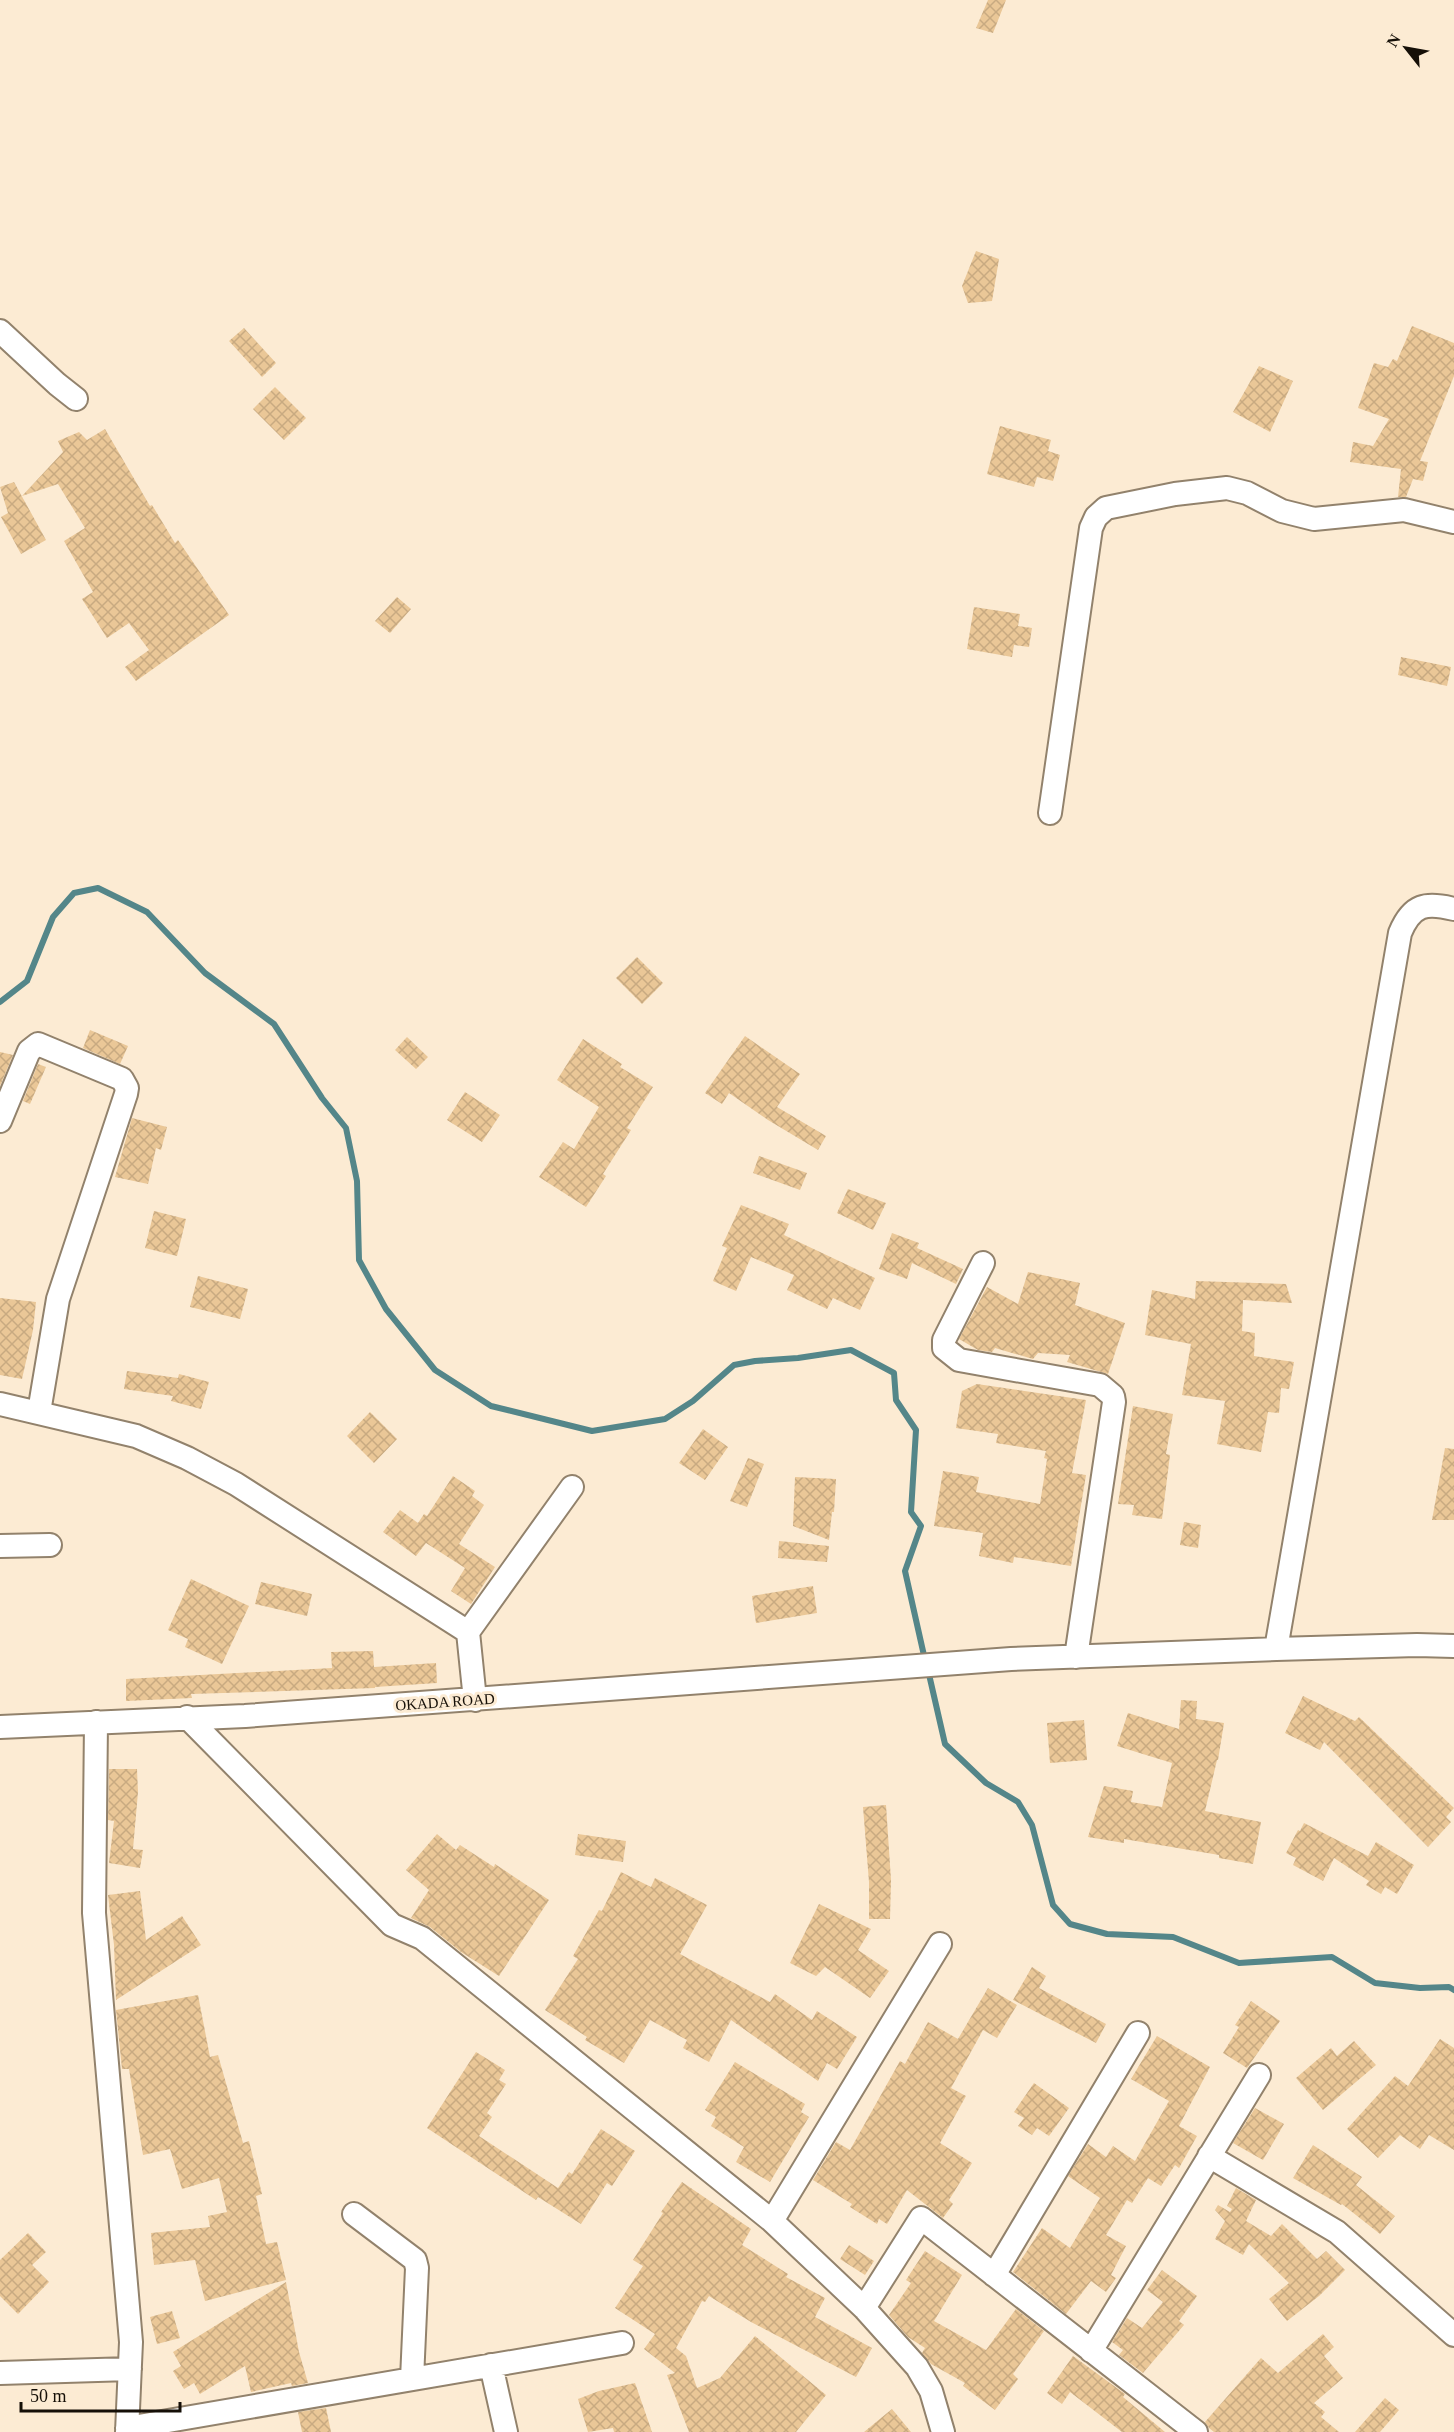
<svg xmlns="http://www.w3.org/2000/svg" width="1454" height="2432" font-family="'Times New Roman',serif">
  <defs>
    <pattern id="building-cross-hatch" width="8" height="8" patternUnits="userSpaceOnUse" patternTransform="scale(1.5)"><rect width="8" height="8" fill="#eac797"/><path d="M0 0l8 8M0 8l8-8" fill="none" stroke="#c8aa81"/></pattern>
  </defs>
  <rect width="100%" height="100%" fill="#fcebd3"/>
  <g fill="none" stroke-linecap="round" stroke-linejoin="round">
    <path stroke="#548689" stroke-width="6" d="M0,1002l27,-21 26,-64 21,-24 24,-5 49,24 58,61 69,51 48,74 24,30 11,53 2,79 27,49 49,61 56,36 101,25 73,-12 28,-18 41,-36 21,-4 43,-3 53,-8 43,23 2,27 20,30 -5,82 10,14 -16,45 20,89
      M928,1670l17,74 41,39 32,19 14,23 21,80 17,19 37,10 66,3 66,26 93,-6 43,26 45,5 29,-1 5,3"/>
  </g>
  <path fill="url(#building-cross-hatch)" d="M988,0h18l-13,33 -17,-5z
    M976,251l23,8 -7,42 -24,2 -6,-17z
    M1412,326l42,17v33l-34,85 8,1 -5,19 -10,-2 -7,18h-8l3,-28 -51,-7 3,-20 20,4 16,-27 -31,-11 16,-45 14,4 5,-8 4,2z
    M244,328l32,35 -14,14 -33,-36z
    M1259,366l34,15 -23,51 -37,-20z
    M275,387l31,31 -22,22 -31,-31z
    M1000,426l51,14 -3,11 12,4 -7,26 -16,-4 -3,10 -47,-13z
    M105,429l45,77 2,-1 23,38 3,-3 51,75 -93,66 -11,-14 24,-17 -20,-27 -22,15 -25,-39 11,-7 -29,-51 21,-13 -27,-44 -36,12 41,-44 -5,-11 21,-9 8,8z
    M14,482l32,58 -25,14 -20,-37 7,-4 -8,-26z
    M397,597l14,12 -21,24 -15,-12z
    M974,607l46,7 -2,12 14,2 -3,19 -15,-2 -2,12 -45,-8z
    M1401,657l50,10 -4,19 -49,-11z
    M637,957l26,26 -21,21 -26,-26z
    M90,1030l38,16 -8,18 -37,-16z
    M745,1036l55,38 -23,33 49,29 -8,14 -50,-30 -39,-27 -7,11 -17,-11z
    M407,1037l21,20 -12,12 -21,-19z
    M583,1039l39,25 -2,3 33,20 -26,41 4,2 -28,44 3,2 -20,31 -47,-30 24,-35 11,7 25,-42 -42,-27z
    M0,1052l13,3 -13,31z
    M38,1064l8,3 -16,37 -7,-3z
    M465,1092l35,23 -18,27 -35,-22z
    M132,1118l35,9 -6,23 -5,-2 -8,36 -33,-7z
    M759,1156l48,17 -7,17 -47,-17z
    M848,1189l38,14 -13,27 -36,-17z
    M741,1205l48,19 -5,11 91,43 -15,32 -27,-12 -6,11 -40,-19 7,-15 -43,-18 -15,34 -23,-10 14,-33 -5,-2z
    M154,1211l32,8 -9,37 -32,-8z
    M892,1233l27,10 -2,5 46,21 -7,15 -44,-21 -5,16 -28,-10z
    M1028,1272l52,11 -5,22 50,18 -17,51 -41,-12 3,-7 -32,-2 -5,6 -38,-11 -3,4 -14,-2 -19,-11 28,-52 31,17z
    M198,1276l50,13 -8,30 -50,-12z
    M1196,1281l90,3 6,19 -49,-3 -1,31 13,2 -1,23 40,6 -5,27 -8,-1 -2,25 -11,-1 -7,40 -44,-8 8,-43 -43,-6 9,-51 -46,-9 7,-45 43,9z
    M0,1298l36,4 -3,28 -11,49 -22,-4z
    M127,1371l51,7 1,-4 30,8 -8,27 -30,-8 2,-5 -49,-7z
    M977,1384l109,16 -14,73 14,2 -15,91 -57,-9 -1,6 -34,-7 4,-23 -49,-7 9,-55 36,6 -3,15 64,12 7,-45 -3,-1 2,-7 -50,-8 2,-9 -42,-6 6,-37z
    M1133,1406l40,8 -7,40 4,1 -8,64 -30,-4 2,-10 -16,-1z
    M370,1412l27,27 -23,24 -27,-27z
    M703,1429l25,18 -23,33 -26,-17z
    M1445,1448l9,1v71h-22z
    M748,1458l16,6 -17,43 -17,-6z
    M453,1476l22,15 -3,5 12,9 -25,39 36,23 -24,37 -20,-13 14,-23 -39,-25 -10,13 -33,-24 17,-22 18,13 6,-9 3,2z
    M795,1477l41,2 -2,33h-2l-3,28 -36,-14z
    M1184,1522l17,3 -3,23 -18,-3z
    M779,1541l50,5 -2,16 -49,-4z
    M191,1579l58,27 -27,58 -37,-17 3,-8 -20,-9z
    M261,1582l51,12 -5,22 -52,-12z
    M813,1586l4,27 -61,10 -4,-27z
    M373,1651l1,16 62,-4 1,20 -62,4v1l-184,6 1,4 -66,3v-22l206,-11 -1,-16z
    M1303,1696l52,25 4,-4 95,91 -8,9 5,5 -23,25 -104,-105 -4,8 -35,-17z
    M1181,1700l16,1 -1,18 28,4 -6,37h-1l-12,51 56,11 -8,42 -34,-6v-3l-95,-16v4l-36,-6 16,-51 29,5 -2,11 31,5 10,-44 -55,-17 11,-33 51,16z
    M1084,1720l3,40 -37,3 -3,-40z
    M109,1769h28l1,23 -5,57 10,1 -3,18 -31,-5 5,-42 -6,-1z
    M886,1805l5,75 -1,39h-21v-37l-6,-75z
    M1304,1823l64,33 8,-14 38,23 -17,29 -12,-7 -4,7 -15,-9 3,-4 -35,-23 -11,23 -30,-16 3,-7 -10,-5 12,-23 2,1z
    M437,1834l19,16 4,-5 34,22 1,-3 54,36 -50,76 -38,-24 -31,-25 -19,-9 18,-28 -23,-20z
    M578,1834l48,7 -3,21 -48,-7z
    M621,1872l30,15 4,-9 52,27 -27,49 90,48 5,-8 37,26 5,-9 40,26 -20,32 -10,-6 -9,18 -87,-61 -22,42 -26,-14 4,-8 -37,-20 -26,43 -39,-23 2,-3 -42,-27 33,-51 -5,-3 26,-46 3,1z
    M140,1891l6,49 36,-24 19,29 -85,55 -2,-55 -6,-50z
    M819,1904l52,25 -13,21 31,21 -19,27 -45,-31 -9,9 -26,-13z
    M1032,1967l14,9 -7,12 67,36 -10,19 -83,-43z
    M988,1988l29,17 -20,33 -14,-8 -32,58 15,8 -26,47 32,20 -23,37 4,4 -10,14 -36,-28 -20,34 -8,-5 -2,5 -27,-17 2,-3 -39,-24 23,-38 14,8 50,-89 5,3 23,-42 30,17z
    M198,1995l12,62 8,-2 25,88 6,-2 13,53 -6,2 10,48 11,-2 9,38 -81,21 -10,-41 -41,5 -3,-32 59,-6 -2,-11 19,-4 -8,-34 -37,11 -12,-40 -27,6 -14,-86h-7l-6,-59z
    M1251,2001l29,20 -33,47 -24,-15 16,-26 -4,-2z
    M1157,2036l53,31 -31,59 18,10 -18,32 -4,-3 -14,21 -13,-8 -16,25 -5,-3 -21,35 20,11 -15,29 5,3 -10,14 -15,-11 -25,33 -53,-42 29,-44 28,20 30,-50 -32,-22 20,-32 18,13 7,-11 22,15 34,-60 -38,-22z
    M1440,2039l14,9v102l-25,-15 -9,14 -20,-14 -22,23 -31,-29 48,-53 13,10z
    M1354,2041l22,24 -53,45 -27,-32 35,-30 6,8z
    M476,2052l29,18 -6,10 7,4 -19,29 5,4 -13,19 79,52 11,-16 3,2 29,-45 34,22 -23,35 -5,-3 -26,41 -43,-27 -2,3 -109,-72z
    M735,2062l70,42 -4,8 8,5 -39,65 -34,-20 8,-15 -33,-21 5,-9 -11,-7z
    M1034,2083l35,25 -20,28 -12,-8 -5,7 -14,-9 6,-8 -10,-6z
    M1255,2108l29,16 -21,36 -30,-17z
    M1313,2145l49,32 -6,8 39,31 -15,18 -38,-30 -1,1 -48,-27z
    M682,2182l69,47 -9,16 46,29 -2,3 39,21 -10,19 57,31 -16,29 -105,-55 -42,-26 -4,6 -3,-1 -26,47 10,8 11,32 23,-10 35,-42 71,59 -30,37h-107l-22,-57 8,-2 -31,-24 11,-15 -40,-26 28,-42 -10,-6 30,-47 -2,-1z
    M1236,2188l20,12 -10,21 25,15 11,-12 35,35 9,-8 19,19 -26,26 -32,25 -18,-22 20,-16 -40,-39 -6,11 -28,-16 10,-18 -10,-11 3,-5 12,7 2,-3 -5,-3z
    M28,2233l18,19 -14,13 17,17 -31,32 -18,-18v-36z
    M849,2245l25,16 -9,14 -25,-16z
    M925,2251l37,24 -28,46 52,29 30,-41 28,22 -31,43 5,5 -23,31 -32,-24 2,-3 -34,-19 -9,-11 3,-5 -17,-11 -19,-22 22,-32 -5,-3z
    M1162,2270l35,26 -18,25 5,4 -41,48 -24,-18 4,-5 -11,-8 15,-24 15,10 21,-26 -16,-12z
    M286,2282l13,70 9,31 -16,3 -1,-3 -40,9 -6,-26 -45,28 -6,-11 -10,6 -11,-18 8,-5 -8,-14z
    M172,2311l8,27 -23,6 -7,-27z
    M1323,2334l11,13 -10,9 19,22 -29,25 11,9 -4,5 18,15h-125l-5,-4 -4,-6 56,-64 17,15z
    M1073,2356l52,38 -2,3 42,35h-43l-52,-40 -8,12 -15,-11z
    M635,2383l17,49h-38l-1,-4 -25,4 -10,-33 21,-8z
    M1385,2398l14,12 -19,22h-25z
    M326,2408l5,24h-29l-4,-20z
    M892,2409l19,23h-47z"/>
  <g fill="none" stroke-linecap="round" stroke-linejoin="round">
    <defs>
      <path id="minor" d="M0,331l57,53 19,15
        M1050,813l41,-285 5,-11 10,-9 69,-14 52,-6 20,5 35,18 32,8 90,-9 50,12
        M0,1121l29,-70 9,-7 84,35 5,9 -1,6 -68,205 -19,113
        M983,1263l-39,77v8l15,12 141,25 13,11 1,6 -38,255
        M0,1404l136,32 51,22 49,26 232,148 7,68
        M0,1546l50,-1
        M468,1632l104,-145
        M1276,1649l124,-716c12,-29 26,-31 54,-24
        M187,1717l205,208 30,13 350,283 92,87 53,59 14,24 12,41
        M96,1722l-2,191 37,429 -4,90
        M0,1727l245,-11 766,-57 265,-10 141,-4 37,1
        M1209,2156l128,76 117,103
        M354,2214l61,46 2,8 -5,111
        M772,2221l168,-277
        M994,2275l144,-242
        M864,2308l57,-90 275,214
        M1091,2351l168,-276
        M491,2365l15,67
        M0,2373l130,-4
        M127,2428l495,-85"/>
    </defs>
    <use href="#minor" stroke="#92826c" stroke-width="26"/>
    <use href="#minor" stroke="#fff" stroke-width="22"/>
  </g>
  <g text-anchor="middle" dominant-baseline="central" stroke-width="6" stroke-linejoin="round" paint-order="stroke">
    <g font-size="15" fill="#150f07" stroke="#fcebd3">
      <text transform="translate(445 1702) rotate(-4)">OKADA ROAD</text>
    </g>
  </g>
  <g transform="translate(1406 48) rotate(301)" stroke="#fcebd3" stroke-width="4.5" paint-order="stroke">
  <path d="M0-4.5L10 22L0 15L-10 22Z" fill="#150f07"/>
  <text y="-9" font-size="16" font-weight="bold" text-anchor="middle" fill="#150f07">N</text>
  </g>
  <path d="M21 2402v9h159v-9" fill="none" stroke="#150f07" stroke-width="3"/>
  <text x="30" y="2402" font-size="18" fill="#150f07" stroke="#fcebd3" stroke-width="4.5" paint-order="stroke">50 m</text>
</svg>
